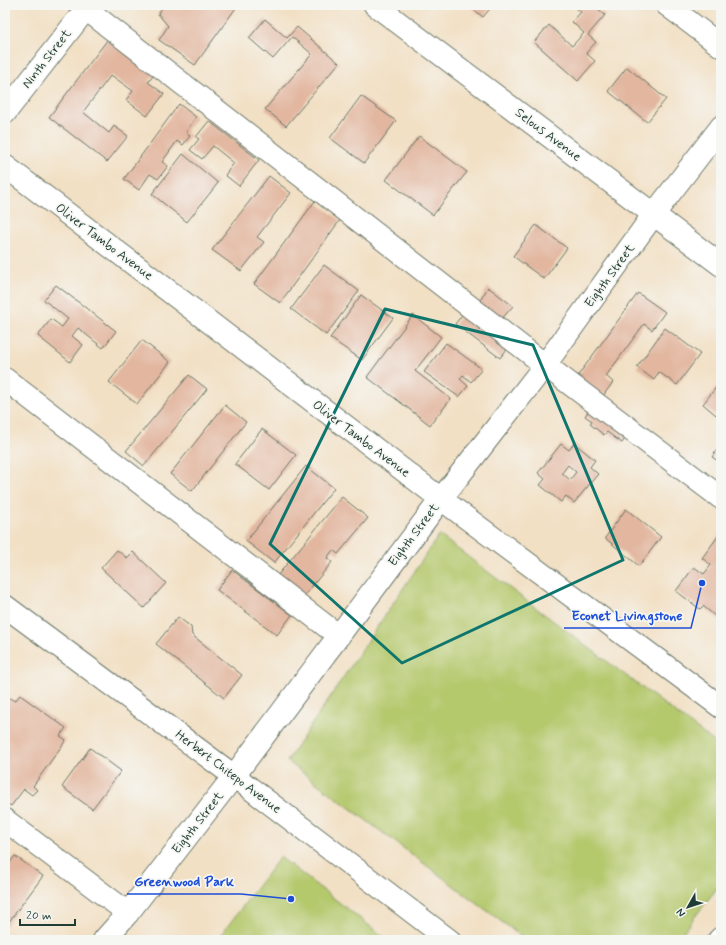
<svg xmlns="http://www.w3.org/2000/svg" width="726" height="945" font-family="Mynerve,sans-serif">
  <rect width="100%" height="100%" fill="#f6f6f2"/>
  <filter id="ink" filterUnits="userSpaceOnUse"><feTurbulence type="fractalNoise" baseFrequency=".025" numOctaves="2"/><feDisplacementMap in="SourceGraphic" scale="8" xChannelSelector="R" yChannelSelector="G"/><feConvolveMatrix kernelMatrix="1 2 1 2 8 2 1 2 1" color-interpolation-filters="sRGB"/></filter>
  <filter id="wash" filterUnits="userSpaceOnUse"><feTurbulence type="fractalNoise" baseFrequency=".012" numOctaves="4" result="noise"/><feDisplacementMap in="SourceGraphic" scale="16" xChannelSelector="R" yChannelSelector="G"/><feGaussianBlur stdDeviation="0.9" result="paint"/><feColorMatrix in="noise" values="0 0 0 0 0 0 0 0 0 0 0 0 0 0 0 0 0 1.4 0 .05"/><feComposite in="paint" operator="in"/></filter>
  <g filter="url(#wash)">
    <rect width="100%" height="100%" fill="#f2e0c5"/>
    <path fill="#b4c86c" stroke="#6a8250" d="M439,535l282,212v136l-44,57h-151l-239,-179z
      M280,857l108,83h-171z"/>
    <g id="blocks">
      <path fill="#e2b69f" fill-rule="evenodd" d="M164,5h74l-43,60 -36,-25 9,-14 -10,-12z
        M468,5h25l-10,12z
        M573,5h21l11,10 -17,20 8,7 -10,11 9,8 -17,20 -44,-39 15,-17 23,21 12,-13 -12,-11 9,-10z
        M265,19l22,19 10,-11 42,36 -53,63 -21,-17 47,-55 -20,-17 -19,22 -24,-21z
        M111,35l43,40 -6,7 16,12 -17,22 -21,-16 7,-9 -22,-16 -28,37 26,21 5,-7 14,10 -21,26 -58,-45z
        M627,67l39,32 -19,23 -39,-31z
        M361,96l35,25 -32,42 -34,-25z
        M179,104l17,13 -10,15 4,4 -7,9 -6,-4 -15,21 6,4 -10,13 -8,-5 -11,16 -15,-11z
        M209,121l50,39 -20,26 -14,-11 9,-12 -21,-17 -11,13 -12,-9 9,-11 -3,-2z
        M419,136l48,36 -34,43 -47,-35z
        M183,154l35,29 -31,39 -35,-28z
        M269,176l22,17 -34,44 7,5 -23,29 -29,-21z
        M315,201l25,19 -60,83 -26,-19z
        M536,225l31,23 -23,31 -31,-23z
        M324,265l35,26 -33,44 -35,-26z
        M56,285l60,46 -13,17 -25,-20 -6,8 11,9 -13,17 -32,-26 13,-17 11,8 6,-8 -24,-19z
        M488,287l25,19 -14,16 -22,-16z
        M638,293l27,19 -13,18 -8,-6 -38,52 7,6 -10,14 -26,-19z
        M361,295l32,23 -31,42 -32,-22z
        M466,310l45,34 -11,14 -45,-34z
        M413,315l28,22 -26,34 36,28 -21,26 -63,-48z
        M665,328l35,26 -23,31 -18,-13 -5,8 -17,-13z
        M142,340l28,22 -33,42 -28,-22z
        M446,343l36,26 -11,13 -8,-7 -3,4 8,7 -9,11 -35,-25z
        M189,375l18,14 -63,77 -18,-15z
        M721,381v28l-5,6 -13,-11z
        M225,405l21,17 -54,69 -22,-17z
        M592,406l37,27 -7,10 -15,-11 -3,3 -14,-11 2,-3 -7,-5z
        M262,429l34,26 -27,35 -34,-26z
        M574,443l21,17 -5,7 8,7 -24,29 -8,-7 -5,6 -21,-17 5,-6 -7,-6 23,-29 8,6zM568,465l8,7 -6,8 -8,-7z
        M721,444v19l-9,-6z
        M306,466l28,22 -60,75 -28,-22z
        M342,497l26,21 -30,36 -5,-4 -6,8 5,4 -29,35 -26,-21z
        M626,509l35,28 -22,29 -34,-28z
        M719,535l2,2v84l-18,-15 -3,3 -24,-18 18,-24 10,7 7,-9 -9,-7z
        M117,550l10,8 6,-6 33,31 -22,25 -43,-40z
        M232,570l60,45 -15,20 -60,-45z
        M178,617l13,10 1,8 50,40 -18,23 -68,-54z
        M20,695l46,33 -6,8 6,4 -33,46 4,4 -5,5 -8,-6 -13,17 -6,-4v-105l1,-1 9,5z
        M90,748l31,23 -29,38 -30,-22z
        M15,856l28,20 -38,51v-58z"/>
    </g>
  </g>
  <g filter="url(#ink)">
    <use href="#blocks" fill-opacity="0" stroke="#697667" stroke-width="1"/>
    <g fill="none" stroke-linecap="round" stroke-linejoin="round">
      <defs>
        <path id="minor" d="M375,5l346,260
          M667,5l54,41
          M86,9l459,356 176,133
          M5,113l84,-108
          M5,166l436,333 280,208
          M5,379l334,257
          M5,820l123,93
          M104,940l24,-27 106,-137 207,-277 104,-134 109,-151 67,-87"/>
        <path id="major" d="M5,606l229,170 215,164
          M719,940l2,-2"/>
      </defs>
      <use href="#minor" stroke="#697667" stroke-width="24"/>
      <use href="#major" stroke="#697667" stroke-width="24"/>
      <use href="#minor" stroke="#fff" stroke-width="22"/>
      <use href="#major" stroke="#fff" stroke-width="22"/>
    </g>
  </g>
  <path fill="none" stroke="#0f766e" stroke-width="3" stroke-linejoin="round" d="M385,309l148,36 90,215 -221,103 -132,-119z"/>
  <g text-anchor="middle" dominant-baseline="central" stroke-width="3.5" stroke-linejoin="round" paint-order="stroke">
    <g font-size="13" fill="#1f3d34" stroke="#f6f6f2">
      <text transform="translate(47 59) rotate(-52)">Ninth Street</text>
      <text transform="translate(548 135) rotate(37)">Selous Avenue</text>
      <text transform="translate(104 242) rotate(37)">Oliver Tambo Avenue</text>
      <text transform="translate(610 276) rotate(-54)">Eighth Street</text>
      <text transform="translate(361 439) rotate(37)">Oliver Tambo Avenue</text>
      <text transform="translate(414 535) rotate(-53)">Eighth Street</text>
      <text transform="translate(228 772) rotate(37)">Herbert Chitepo Avenue</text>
      <text transform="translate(198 823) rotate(-52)">Eighth Street</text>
    </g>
  </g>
  <path fill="none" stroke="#1d4ed8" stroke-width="1.5" d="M702 583L691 628H564M291 899L241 894H127"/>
  <g fill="#1d4ed8" stroke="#f6f6f2" stroke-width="1.5">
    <circle cx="702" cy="583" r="4"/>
    <circle cx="291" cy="899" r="4"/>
  </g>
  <g font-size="14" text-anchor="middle" font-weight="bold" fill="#1d4ed8" stroke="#f6f6f2" stroke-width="3.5" stroke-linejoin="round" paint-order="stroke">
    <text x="627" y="620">Econet Livingstone</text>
    <text x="184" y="886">Greenwood Park</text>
  </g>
  <rect width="726" height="945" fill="none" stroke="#f6f6f2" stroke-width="20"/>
  <g transform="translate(688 907) rotate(231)" stroke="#f6f6f2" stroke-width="3" paint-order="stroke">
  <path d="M0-3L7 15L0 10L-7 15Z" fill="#1f3d34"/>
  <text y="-6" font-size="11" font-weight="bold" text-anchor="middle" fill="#1f3d34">N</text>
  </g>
  <path d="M20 919v6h55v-6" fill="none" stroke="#1f3d34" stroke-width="2"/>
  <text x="26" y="919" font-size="12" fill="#1f3d34" stroke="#f6f6f2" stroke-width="3" paint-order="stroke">20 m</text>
</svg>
